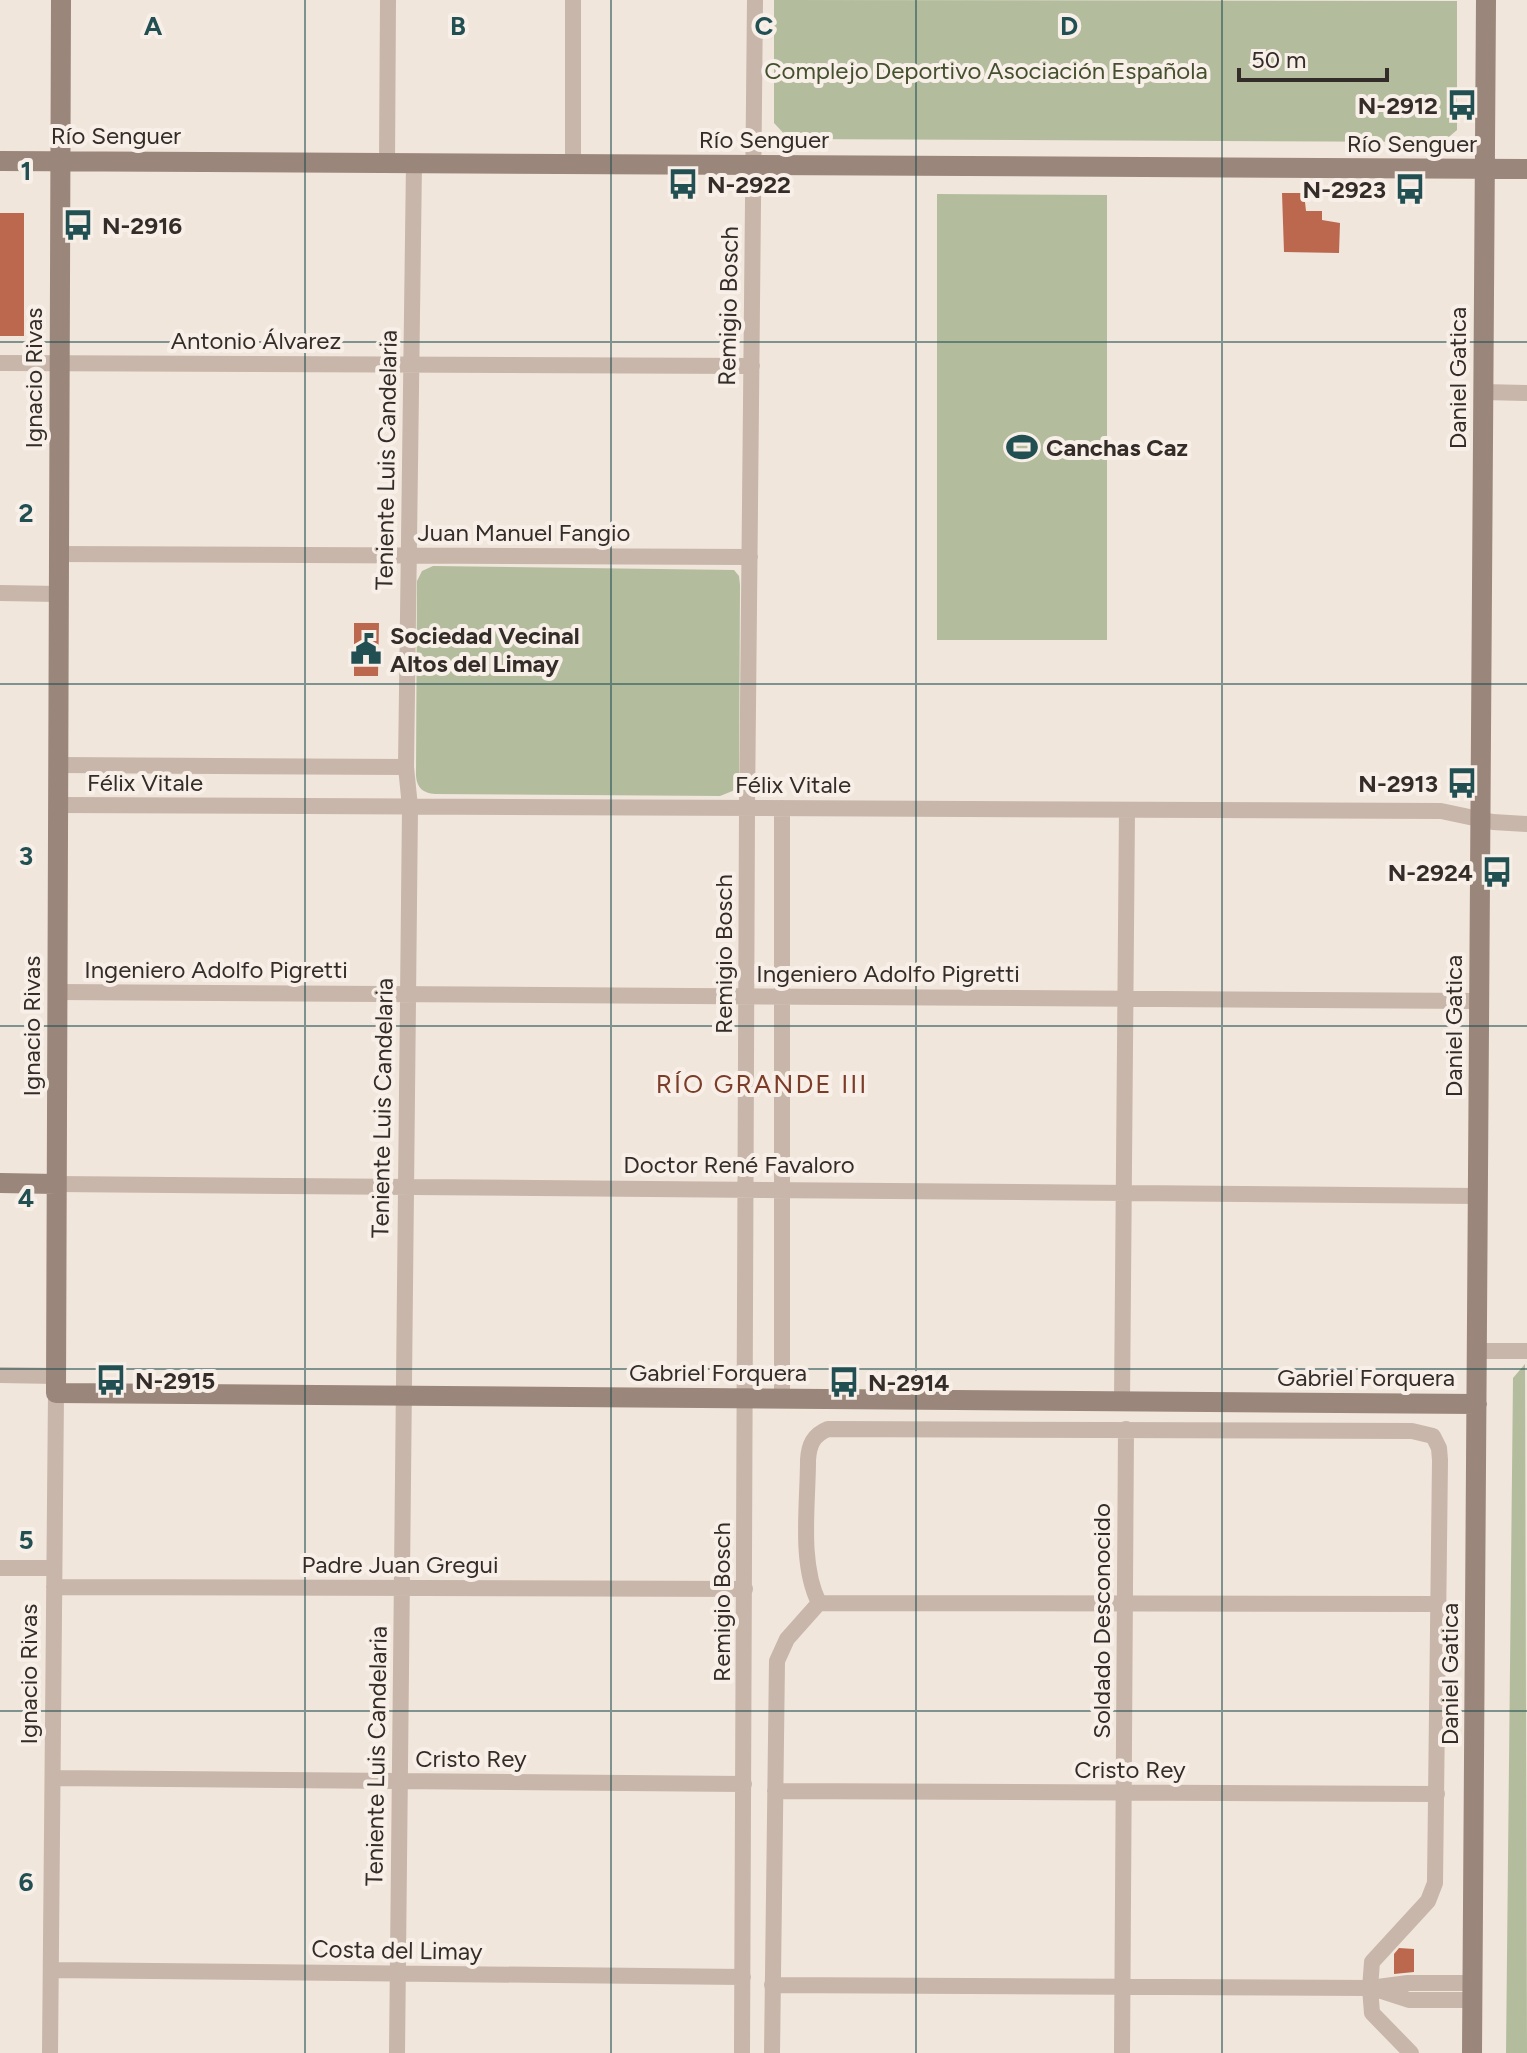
<svg xmlns="http://www.w3.org/2000/svg" width="1527" height="2053" font-family="Figtree,sans-serif">
  <rect width="100%" height="100%" fill="#f0e6dc"/>
  <path fill="#b3bd9d" d="M774,0l683,1v129l-14,12 -654,-3 -15,-16z
    M937,194l170,1v445h-170z
    M433,566l301,4 5,6 1,9 -1,192 -4,13 -15,6 -285,-2c-12,-1 -18,-6 -19,-18l1,-195 5,-10z
    M1525,1364l2,689h-21l7,-675z"/>
  <path fill="#bb684e" d="M1282,193h22l2,18h16v9l18,3 -1,30 -55,-1z
    M0,213h24v123h-24z
    M354,623h25l-1,53h-24z
    M1399,1948l15,1v23l-20,2v-20z"/>
  <g fill="none" stroke-linecap="round" stroke-linejoin="round">
    <path stroke="#c7b6a9" stroke-width="16" d="M387,163l1,-163
      M573,164v-164
      M0,363l752,3
      M1483,392l44,1
      M58,554l692,3
      M0,593l58,1
      M58,765l348,2
      M58,805l1383,6 52,11 34,2
      M782,808v591
      M57,992l1422,9
      M56,1184l1422,12
      M1477,1351h50
      M0,1375l56,1
      M1122,1401l5,-591
      M0,1568h54
      M54,1587l691,2
      M819,1603c-20,-40 -11,-98 -11,-143 1,-15 5,-25 20,-31l584,2 21,5 6,12 1,12 -5,423 -7,18 -56,61 -2,26 2,25 39,40
      M819,1603l620,1
      M53,1778l691,6
      M775,1791l662,3
      M51,1970l692,7
      M772,1985l598,3 38,-5h65
      M1375,1989l34,11h64
      M50,2053l6,-660
      M397,2053l13,-1246 -4,-40 8,-604
      M742,2053l5,-1245 8,-808
      M772,2053l5,-392 10,-22 32,-36
      M1122,2053l4,-624"/>
    <path stroke="#9a867a" stroke-width="20" d="M61,0l-5,1393 1421,11
      M0,161l1527,8
      M0,1183l56,1
      M1472,2053l14,-2053"/>
  </g>
  <path fill="none" stroke="#214f52" stroke-width="2" stroke-opacity="0.55" d="M305,0v2053M611,0v2053M916,0v2053M1222,0v2053M0,342h1527M0,684h1527M0,1026h1527M0,1369h1527M0,1711h1527"/>
  <defs>
    <symbol id="bus-bare" viewBox="-9 -9 18 18"><path d="M-5-6H5V4H4V6H2V4H-2V6H-4V4H-5ZM-3.5-4V0h7V-4ZM-3.5 1.2v1.5H-2V1.2ZM2 1.2v1.5H3.5V1.2Z" fill="#214f52" stroke="#f8f0e8" stroke-width="2.5" paint-order="stroke"/></symbol>
    <symbol id="stadium-bare" viewBox="-9 -9 18 18"><path d="M0-5a6.5 5 0 1 0 0 10a6.5 5 0 1 0 0-10ZM-3.5-1.8h7v3.6h-7Z" fill="#214f52" stroke="#f8f0e8" stroke-width="2.5" paint-order="stroke"/></symbol>
    <symbol id="civic-bare" viewBox="-9 -9 18 18"><path d="M-.6-6.5H3V-4.5H.6V-3L4-1V1h2V6H-6V1h2V-1L-.6-3ZM-1.2 2.5V6h2.4V2.5Z" fill="#214f52" stroke="#f8f0e8" stroke-width="2.5" paint-order="stroke"/></symbol>
  </defs>
  <g fill-rule="evenodd">
    <use href="#bus-bare" x="1440" y="83" width="44" height="44"/>
    <use href="#bus-bare" x="661" y="162" width="44" height="44"/>
    <use href="#bus-bare" x="1388" y="167" width="44" height="44"/>
    <use href="#bus-bare" x="56" y="203" width="44" height="44"/>
    <use href="#stadium-bare" x="1000" y="425" width="44" height="44"/>
    <use href="#civic-bare" x="344" y="627" width="44" height="44"/>
    <use href="#bus-bare" x="1440" y="761" width="44" height="44"/>
    <use href="#bus-bare" x="1475" y="850" width="44" height="44"/>
    <use href="#bus-bare" x="89" y="1358" width="44" height="44"/>
    <use href="#bus-bare" x="822" y="1360" width="44" height="44"/>
  </g>
  <g text-anchor="middle" dominant-baseline="central" stroke-width="8" stroke-linejoin="round" paint-order="stroke">
    <g font-size="24" fill="#44502e" stroke="#f8f0e8">
      <text x="986" y="70">Complejo Deportivo Asociación Española</text>
    </g>
    <g font-size="24" font-weight="bold" fill="#342c28" stroke="#f8f0e8" text-anchor="start">
      <text x="1438" y="105" text-anchor="end">N-2912</text>
      <text x="707" y="184">N-2922</text>
      <text x="1386" y="189" text-anchor="end">N-2923</text>
      <text x="102" y="225">N-2916</text>
      <text x="1046" y="447">Canchas Caz</text>
      <text x="390" y="635">Sociedad Vecinal<tspan x="390" dy="28">Altos del Limay</tspan></text>
      <text x="1438" y="783" text-anchor="end">N-2913</text>
      <text x="1473" y="872" text-anchor="end">N-2924</text>
      <text x="135" y="1380">N-2915</text>
      <text x="868" y="1382">N-2914</text>
    </g>
    <g font-size="24" fill="#342c28" stroke="#f8f0e8">
      <text x="116" y="135">Río Senguer</text>
      <text x="764" y="139">Río Senguer</text>
      <text x="1412" y="143">Río Senguer</text>
      <text transform="translate(728 306) rotate(-89)">Remigio Bosch</text>
      <text x="256" y="340">Antonio Álvarez</text>
      <text transform="translate(33 378) rotate(-90)">Ignacio Rivas</text>
      <text transform="translate(1457 378) rotate(-90)">Daniel Gatica</text>
      <text transform="translate(386 460) rotate(-89)">Teniente Luis Candelaria</text>
      <text x="524" y="532">Juan Manuel Fangio</text>
      <text x="145" y="782">Félix Vitale</text>
      <text x="793" y="784">Félix Vitale</text>
      <text transform="translate(723 954) rotate(-90)">Remigio Bosch</text>
      <text x="216" y="969">Ingeniero Adolfo Pigretti</text>
      <text x="888" y="973">Ingeniero Adolfo Pigretti</text>
      <text transform="translate(31 1026) rotate(-90)">Ignacio Rivas</text>
      <text transform="translate(1453 1026) rotate(-90)">Daniel Gatica</text>
      <text transform="translate(382 1108) rotate(-89)">Teniente Luis Candelaria</text>
      <text x="739" y="1164">Doctor René Favaloro</text>
      <text x="718" y="1372">Gabriel Forquera</text>
      <text x="1366" y="1377">Gabriel Forquera</text>
      <text x="400" y="1564">Padre Juan Gregui</text>
      <text transform="translate(721 1602) rotate(-90)">Remigio Bosch</text>
      <text transform="translate(1101 1621) rotate(-90)">Soldado Desconocido</text>
      <text transform="translate(28 1674) rotate(-90)">Ignacio Rivas</text>
      <text transform="translate(1449 1674) rotate(-90)">Daniel Gatica</text>
      <text transform="translate(376 1756) rotate(-89)">Teniente Luis Candelaria</text>
      <text x="471" y="1758">Cristo Rey</text>
      <text x="1130" y="1769">Cristo Rey</text>
      <text transform="translate(397 1950) rotate(1)">Costa del Limay</text>
    </g>
    <g font-size="26" letter-spacing="2" fill="#7c3c28" stroke="#f8f0e8">
      <text x="762" y="1084">RÍO GRANDE III</text>
    </g>
  </g>
  <g font-size="26" text-anchor="middle" font-weight="bold" fill="#214f52" stroke="#f8f0e8" stroke-width="8" stroke-linejoin="round" paint-order="stroke">
    <text x="153" y="35">A</text>
    <text x="458" y="35">B</text>
    <text x="764" y="35">C</text>
    <text x="1069" y="35">D</text>
    <text x="26" y="180">1</text>
    <text x="26" y="522">2</text>
    <text x="26" y="865">3</text>
    <text x="26" y="1207">4</text>
    <text x="26" y="1549">5</text>
    <text x="26" y="1891">6</text>
  </g>
  <path d="M1239 68v12h148v-12" fill="none" stroke="#342c28" stroke-width="4"/>
  <text x="1251" y="68" font-size="24" fill="#342c28" stroke="#f8f0e8" stroke-width="6" paint-order="stroke">50 m</text>
</svg>
